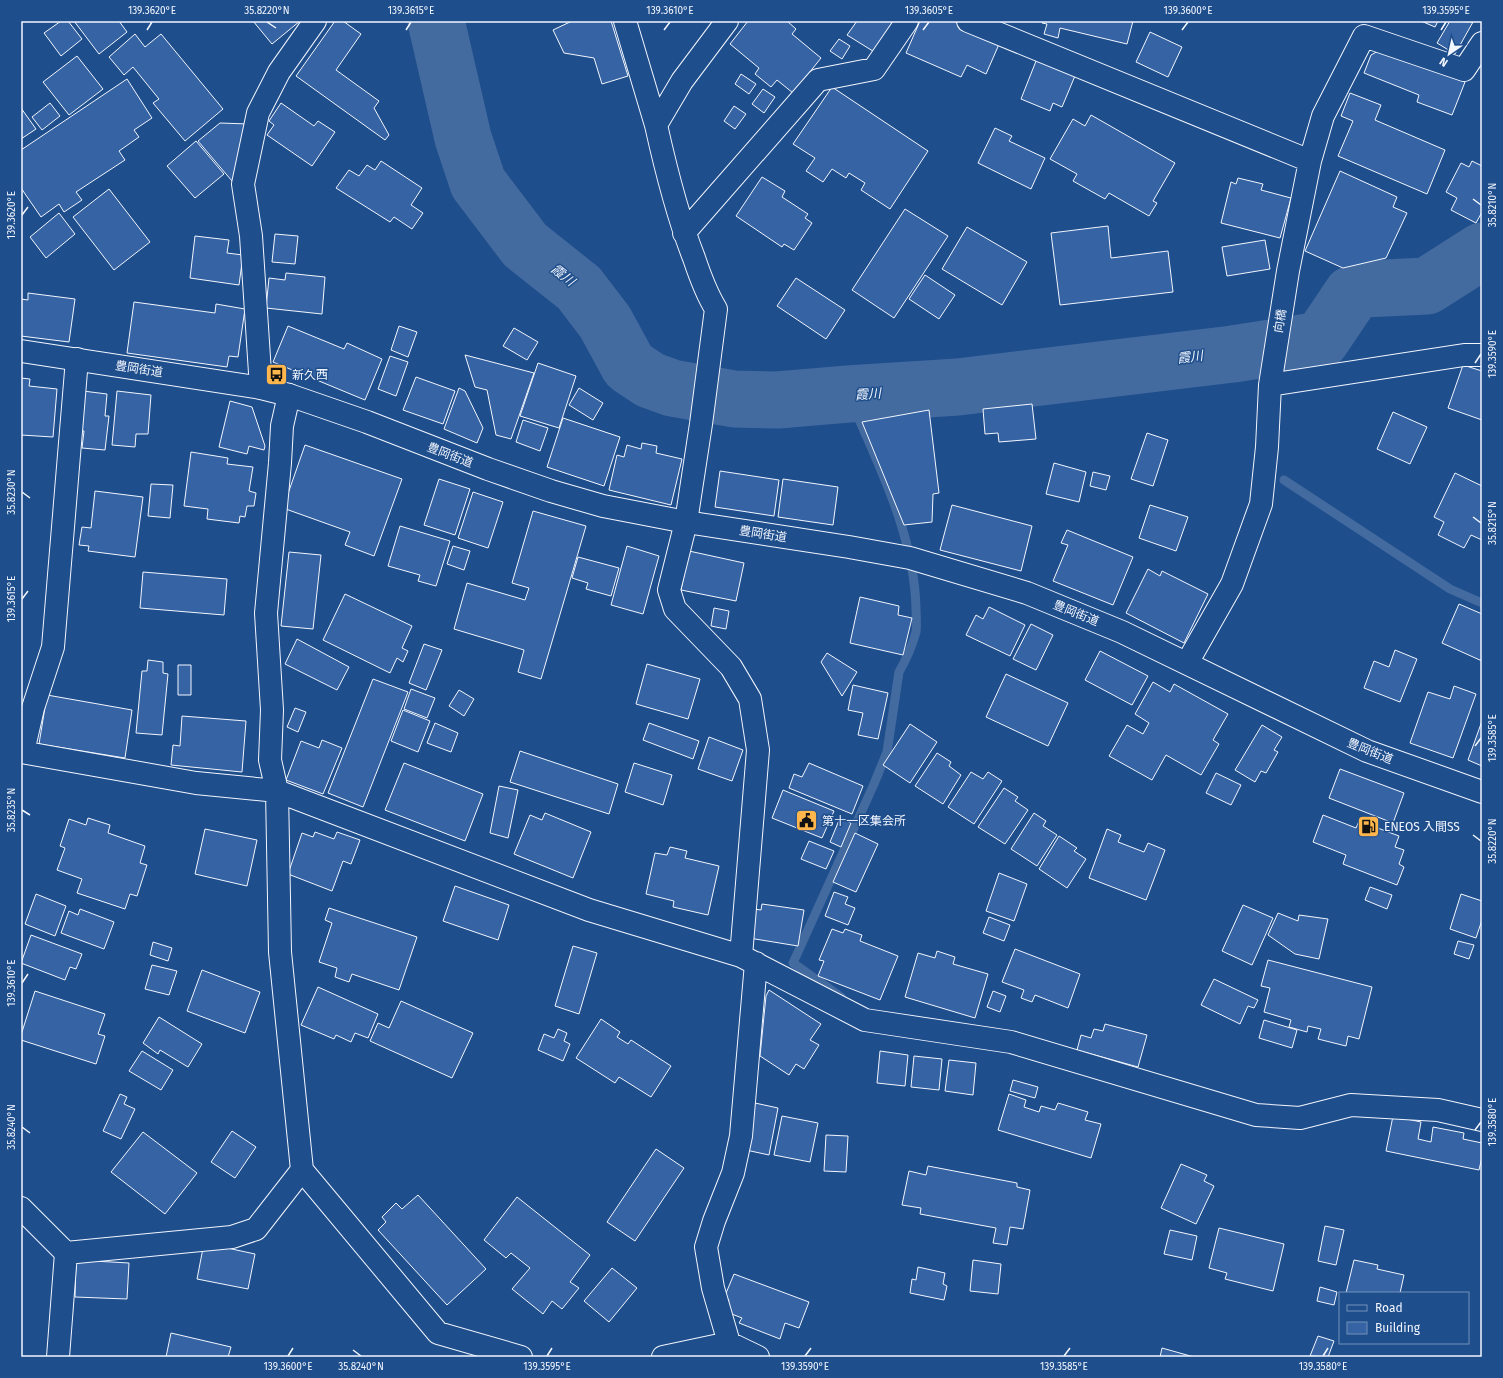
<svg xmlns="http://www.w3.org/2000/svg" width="1503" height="1378" font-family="'Fira Sans','Noto Sans JP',sans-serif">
  <rect width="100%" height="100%" fill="#1f4e8c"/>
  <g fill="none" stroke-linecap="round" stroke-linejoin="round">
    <path stroke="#446ba0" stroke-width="9" d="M1284,480l166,109 32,14
      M841,997l-48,-34 81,-179 13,-32 12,-80c7,-12 13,-26 17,-40 1,-7 0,-16 0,-24 -2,-76 -39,-146 -68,-214"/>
    <path stroke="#446ba0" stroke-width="57" d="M436,21l27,117 15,45 47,62 54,43 26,34 24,44 21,14 22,8 62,11 44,1 70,-6 110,-7 275,-33 88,-14 31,-46 11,-5 64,-3 55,-35"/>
  </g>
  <path fill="#3563a3" stroke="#f2f6ff" d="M61,21h7l14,18 -21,17 -17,-23z
    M74,21h45l8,11 -28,22z
    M253,21h47l-28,23z
    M335,21h8l18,13 -25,36 43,31 -5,7 15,27 -4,5 -89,-64z
    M572,21h39l17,55 -26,8 -8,-26 -30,-5 -11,-23z
    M748,21h39l9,8 -4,5 29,24 -28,35 -16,-13 -6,7 -16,-13 4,-6 -29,-24z
    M857,21h40l-21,32 -29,-18z
    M920,21h34l46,21 -14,32 -19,-9 -6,12 -55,-24z
    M1043,21h90l-6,23 -67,-16 -2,10 -14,-4 3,-10 -5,-1z
    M1421,21h17l-3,6z
    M1450,21l23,1 -18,32 -18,-11z
    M1150,32l32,15 -14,30 -32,-15z
    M135,34l10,13 16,-13 62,75 -38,32 -32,-38 6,-4 -26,-32 -9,8 -15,-18z
    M839,39l11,7 -8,13 -12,-8z
    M1382,49l83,33 -13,33 -35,-13 2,-7 -55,-22 7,-18z
    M77,56l26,33 -34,26 -26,-33z
    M1038,56l39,15 -15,36 -9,-4 -3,8 -29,-12z
    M741,74l15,10 -7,10 -14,-10z
    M127,79l25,39 -18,12 5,7 -20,14 6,9 -49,32 6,8 -18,12 -5,-8 -18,13 -20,-29v-38z
    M832,87l96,64 -38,58 -29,-19 4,-7 -16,-10 -3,5 -14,-9 -9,13 -17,-11 9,-13 -22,-14z
    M763,89l12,8 -11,16 -12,-9z
    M1350,93l31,12 -6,15 70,30 -18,44 -89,-38 15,-35 -12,-5z
    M50,103l10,13 -18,14 -10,-13z
    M281,103l33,23 4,-5 17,11 -23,34 -45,-31 7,-10 -5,-4z
    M734,106l12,8 -11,15 -11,-8z
    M21,108l15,21 -15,10z
    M1091,115l84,48 -22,38 4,2 -8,13 -40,-23 -4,6 -32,-18 4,-7 -27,-15 23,-40 12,7z
    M220,123l29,1 -10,47 -7,10 -34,-40z
    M995,128l17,8 -3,5 36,17 -14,31 -53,-26z
    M196,141l28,33 -29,24 -28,-32z
    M381,161l41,27 -11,17 12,8 -11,16 -18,-12 -4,5 -54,-34 13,-18 10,6 8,-11 8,5z
    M1472,161l10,5v46l-6,11 -25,-13 6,-12 -11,-6 15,-29 8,4z
    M1340,171l57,26 -4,10 14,6 -21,45 -43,10 -38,-17z
    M762,177l23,14 -3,6 26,17 -3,4 7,5 -18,27 -10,-6 -2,3 -46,-31z
    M1238,178l25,6 -2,6 30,8 -11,40 -59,-15 10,-41 5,2z
    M109,189l41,53 -36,28 -41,-53z
    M905,209l43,27 -54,82 -42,-28z
    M59,213l16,21 -29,24 -16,-21z
    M1108,226l3,32 57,-7 5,41 -113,13 -9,-72z
    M967,227l60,35 -25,43 -60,-36z
    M275,234l23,2 -3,28 -23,-2z
    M195,236l34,4 -2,13 16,2 -4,30 -49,-7z
    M1265,240l5,29 -43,7 -5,-29z
    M286,273l39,4 -3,37 -56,-6 3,-30 16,2z
    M925,275l30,20 -16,24 -30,-20z
    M796,278l49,32 -19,29 -49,-33z
    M28,293l47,6 -6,43 -48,-6v-37l7,1z
    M134,302l81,11 1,-9 29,5 -7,48 -9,-1 -2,11 -100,-14z
    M288,326l56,23 3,-6 35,16 -17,41 -92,-38z
    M399,326l18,6 -9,25 -17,-7z
    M514,328l24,14 -11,18 -24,-14z
    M465,355l69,18 -23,66 -15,-4 -9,-45 -12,-3z
    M390,356l18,6 -12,34 -18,-7z
    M538,363l38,13 -17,52 -39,-12z
    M1463,365l19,6v49l-34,-12z
    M416,377l39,14 -12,33 -40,-14z
    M21,378l9,1 -1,7 28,3 -4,48 -32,-2z
    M459,388l6,3 18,37 -6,15 -33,-14z
    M579,388l24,15 -10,17 -24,-15z
    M83,391l24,3 -2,22h4l-4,34 -23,-2 2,-17 -6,-1z
    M117,391l34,4 -3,39h-12l-1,13 -23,-2z
    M230,401l22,6 13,39 -1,4 -15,-4 -2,8 -28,-7z
    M1032,404l4,35 -37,3 -1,-9 -13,1 -2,-25z
    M929,410l10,83 -6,1 -1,28 -28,3 -42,-103z
    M1393,412l34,15 -17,37 -33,-15z
    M563,418l57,19 -16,49 -57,-19z
    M523,420l25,8 -8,23 -24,-9z
    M1147,433l21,7 -15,46 -22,-7z
    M642,443l15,3 -1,7 26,6 -11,46 -62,-15 8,-35 7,2 3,-12 14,4z
    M305,445l97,34 -28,77 -29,-11 5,-13 -67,-24z
    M191,452l37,6 -1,6 26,3 -4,24 7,2 -2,13h-7l-2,11 -5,-1 -1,7 -32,-4 1,-10 -24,-3z
    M1054,463l32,9 -7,30 -33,-8z
    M720,471l59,9 -5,36 -59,-9z
    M1093,472l17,4 -4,14 -16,-4z
    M1455,473l27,13v54l-11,-5 -7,13 -26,-13 6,-13 -10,-5z
    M439,479l31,10 -15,46 -31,-10z
    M783,479l55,8 -5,38 -55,-8z
    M151,484l22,1 -3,33 -22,-2z
    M95,491l48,6 -8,60 -47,-6 1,-5 -10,-1 3,-18 9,1z
    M473,492l30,10 -15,46 -30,-10z
    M952,505l80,21 -11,45 -81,-21z
    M1150,505l38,12 -12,34 -37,-13z
    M533,511l53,15 -45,153 -23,-7 6,-22 -70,-21 13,-46 58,17 4,-12 -17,-5z
    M400,526l50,15 -14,45 -18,-5 2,-6 -32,-9z
    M1067,530l66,27 -20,48 -60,-24 15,-36 -7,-2z
    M453,546l17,5 -6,19 -17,-6z
    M627,546l32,10 -16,58 -32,-9z
    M689,551l55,12 -8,38 -55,-11z
    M289,552l32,3 -8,74 -32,-3z
    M578,557l41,11 -8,28 -25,-7 2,-6 -16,-5z
    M1148,569l12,7 2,-5 46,23 -24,49 -58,-30z
    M143,572l84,7 -3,36 -84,-7z
    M345,594l67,32 -10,22 6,3 -5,11 -6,-4 -7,15 -67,-33z
    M860,597l39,9 -1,9 14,3 -9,37 -53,-12z
    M1459,604l23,10v47l-40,-18z
    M989,607l36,18 -15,31 -44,-21 10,-20 7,4z
    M714,608l15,3 -3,18 -15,-3z
    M1031,624l22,11 -17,35 -23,-11z
    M297,639l52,28 -12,23 -52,-26z
    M424,644l18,6 -16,40 -17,-7z
    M1395,650l22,9 -17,43 -36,-14 10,-27 15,6z
    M1100,651l48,25 -16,29 -47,-25z
    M827,653l30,19 -15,24 -21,-34z
    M148,660l15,2v11l5,1 -6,61 -26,-2 6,-62h5z
    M647,664l53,15 -12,40 -52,-15z
    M178,665h13v30h-13z
    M1006,674l62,29 -20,43 -62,-29z
    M373,679l35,13 -45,115 -35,-14z
    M1153,682l17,10 4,-8 54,30 -15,26 6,4 -18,31 -35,-20 -14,25 -43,-24 18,-31 16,9 6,-11 -14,-9z
    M853,685l35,8 -10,46 -20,-4 5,-22 -15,-3z
    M1454,686l22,8 -23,64 -43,-15 18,-51 22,7z
    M411,689l24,9 -8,20 -23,-9z
    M459,690l15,9 -10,17 -15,-10z
    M47,695l85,15 -7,48 -86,-14z
    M295,708l11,4 -8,20 -11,-5z
    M403,710l27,11 -12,31 -27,-11z
    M182,716l64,5 -4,51 -71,-7 2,-20 7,1z
    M1482,721v45l-14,-6z
    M435,723l23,10 -7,19 -24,-9z
    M649,723l50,18 -6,18 -50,-19z
    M910,724l27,18 -27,41 -27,-18z
    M1262,725l20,12 -8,13 4,2 -12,21 -5,-2 -6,11 -20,-12z
    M709,737l34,13 -11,31 -34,-12z
    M322,740l20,8 -19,46 -37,-14 15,-39 18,7z
    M520,751l98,33 -9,30 -99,-32z
    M937,753l14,9 -2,4 12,9 -18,29 -28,-18z
    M404,763l79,31 -18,47 -80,-31z
    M634,763l38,12 -9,30 -38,-13z
    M809,763l54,23 -11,28 -63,-26 5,-14 8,3z
    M1340,769l64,24 -11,30 -64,-25z
    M971,772l12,7 5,-7 14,9 -28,43 -26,-17z
    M1216,773l25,12 -10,20 -25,-12z
    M499,786l19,4 -10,48 -18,-5z
    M1004,788l14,9 -3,4 13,9 -23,34 -27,-17z
    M783,790l51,21 -12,27 -50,-20z
    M545,813l46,19 -18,46 -59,-24 16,-39 12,5z
    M1034,813l12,8 -3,5 14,9 -20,31 -26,-17z
    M1323,815l33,13 3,-7 40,15 -4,11 9,3 -5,14 5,3 -7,18 -54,-21 3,-9 -33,-13z
    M88,818l22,7 -2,8 37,13 -5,17 7,2 -10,31 -7,-2 -5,15 -48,-16 5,-14 -25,-9 8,-22 -5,-2 9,-27 17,6z
    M840,818l11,5 -10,24 -11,-5z
    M205,829l52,11 -10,46 -52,-12z
    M1107,829l14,6 -3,7 26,10 4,-9 17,7 -19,50 -57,-22z
    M315,832l19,7 3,-7 23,8 -9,24 -8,-3 -11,30 -44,-17 14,-41 11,4z
    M855,833l23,11 -22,48 -23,-10z
    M1059,836l18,12 -3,3 12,8 -19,29 -28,-19z
    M809,841l25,10 -8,18 -25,-10z
    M670,847l17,4 -2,7 34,8 -11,49 -35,-8 1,-6 -28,-7 9,-41 12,2z
    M999,873l28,11 -13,37 -28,-10z
    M455,886l54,19 -11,35 -55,-19z
    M1370,887l22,8 -5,14 -22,-9z
    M834,892l14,5 -3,7 10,4 -7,17 -23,-9z
    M36,894l30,12 -11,30 -30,-12z
    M1461,894l21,7v19l-6,18 -26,-9z
    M762,904l42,6 -6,36 -49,-8 5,-29 7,1z
    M1243,905l30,13 -21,47 -30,-14z
    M329,908l88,29 -18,53 -47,-16 -3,8 -14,-5 2,-9 -18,-6 13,-39 -7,-3z
    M80,909l34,13 -10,27 -43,-16 8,-22 9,4z
    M1278,913l20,8 1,-6 29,4 -9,40 -24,-5 -27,-19z
    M989,917l21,8 -6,16 -21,-8z
    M832,929l11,4 2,-4 17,6 -2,6 38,15 -18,44 -62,-24 6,-15 -5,-1z
    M31,935l51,19 -6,15 -6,-2 -5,13 -44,-17z
    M1458,941l16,4 -5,14 -15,-5z
    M153,942l19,6 -4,13 -18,-6z
    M573,946l24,7 -18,61 -24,-8z
    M1015,949l65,25 -12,34 -33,-13 -3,7 -11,-4 3,-8 -22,-8z
    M937,951l18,6 -2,7 35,10 -13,44 -70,-21 13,-44 17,5z
    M1268,960l104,27 -13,52 -11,-3 -2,10 -28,-7 3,-10 -13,-3 -1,6 -18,-5 2,-7 -27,-8 6,-24 -9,-2z
    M152,965l25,6 -8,24 -24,-6z
    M202,970l58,22 -15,41 -58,-22z
    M1214,979l44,21 -4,8 -6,-2 -8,18 -39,-19z
    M318,987l60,27 -10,24 -13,-5 -4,9 -15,-7 -2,4 -33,-14z
    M769,990l52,34 -11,16 9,5 -15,24 -8,-5 -7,11 -29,-19 6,-60z
    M35,991l70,23 -7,20 7,2 -9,28 -75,-24v-5z
    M993,991l13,5 -6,16 -13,-5z
    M401,1001l72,32 -21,45 -82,-37 8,-18 11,5z
    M159,1017l43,27 -14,23 -28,-17 -2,4 -15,-11z
    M601,1019l19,13 -3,5 11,7 3,-4 40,26 -20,31 -32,-20 -4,6 -39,-25z
    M1264,1020l33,10 -5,18 -33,-10z
    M1105,1024l42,11 -9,32 -61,-17 4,-15 10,3 3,-9 9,2z
    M558,1029l9,4 -3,8 6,3 -7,17 -25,-11 6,-16 10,4z
    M142,1051l31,19 -12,20 -32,-19z
    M880,1051l28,4 -3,31 -28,-3z
    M914,1056l28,3 -3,31 -28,-3z
    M949,1060l27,3 -3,32 -28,-4z
    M1013,1080l25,7 -3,11 -25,-7z
    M120,1094l7,3 -3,7 11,5 -14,30 -18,-8z
    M1009,1094l17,6 -2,7 15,5 2,-6 14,4 3,-7 30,9 -3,8 16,4 -10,34 -93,-28z
    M755,1103l23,5 -9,47 -23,-5z
    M782,1116l36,7 -8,39 -36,-7z
    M1393,1116l28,6 -3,17 13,3 2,-15 31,6 -1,6 19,4v14l-3,13 -93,-19z
    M232,1131l24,16 -21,31 -24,-16z
    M143,1132l54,41 -32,41 -54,-42z
    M826,1135l22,1 -2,36 -22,-1z
    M656,1149l28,19 -49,73 -28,-19z
    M1181,1164l26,11 -3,6 10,5 -18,38 -35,-16z
    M928,1166l89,17v4l13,3 -7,39 -13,-2 -3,18 -14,-2 3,-15 -76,-14 1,-6 -19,-3 7,-34 17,4z
    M418,1195l68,74 -39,36 -69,-75 8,-8 -4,-5 14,-14 6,6z
    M517,1197l73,58 -20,27 9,6 -17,21 -10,-8 -9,13 -31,-25 18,-21 -19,-15 -5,5 -22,-18z
    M1325,1226l19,4 -8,35 -18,-4z
    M1219,1228l65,16 -11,47 -48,-12 2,-6 -18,-5z
    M1170,1230l27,6 -5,24 -28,-6z
    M204,1243l51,11 -7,35 -51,-10z
    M76,1260l53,3 -2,36 -52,-2z
    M973,1260l28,4 -3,30 -28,-3z
    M1354,1260l24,5 -1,4 27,6 -4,18h-54z
    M918,1267l27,6 -2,11 4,2 -3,14 -34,-7 2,-14 4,1z
    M612,1268l25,20 -28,34 -25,-21z
    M734,1274l75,28 -10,26 -14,-5 -5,16 -41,-16 3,-5 -18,-7 5,-11 -5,-2z
    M1320,1287l17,5 -3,13 -17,-4z
    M171,1333l60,14 -3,10h-62z
    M1318,1336l16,5 -6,16 -18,-1z
    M1162,1348l32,9h-34z"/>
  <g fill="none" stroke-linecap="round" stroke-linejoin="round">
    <defs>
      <path id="minor" d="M625,21l31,104
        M727,21l-45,60 -26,44c10,45 21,90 38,133 6,18 12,35 22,51l-15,115 -15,98 -17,68 6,19 56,58 19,32 8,51 -17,206
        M968,21l342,140
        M684,233l134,-153 56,-11 33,-48
        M1270,385l194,-30h18
        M261,388l-10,-152 -8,-52 15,-71 21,-41 36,-51
        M289,395l-7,31 -2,37 -14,150 6,97 -2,50 7,31 3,161 22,218 136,163 83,24
        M1187,663l45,-79 29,-80 6,-57 3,-62 18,-114 22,-110 13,-45 41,-80 100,34 18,-27
        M21,752l175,31 81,8 312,119 152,46 124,64 146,22 245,73 44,3 51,-13 87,5 44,10
        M23,752l10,-44 20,-61 24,-288
        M21,1208l45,45 166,-16 24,-8 46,-59
        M58,1357l8,-104
        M663,1357l66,-14 29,14
        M729,1357v-14l-16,-55 -7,-41 8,-26 19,-48 8,-37 15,-173"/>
      <path id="major" d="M21,351l240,37 28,7 78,27 121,47 63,22 52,15 83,16 163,25 61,11 117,35 95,39 245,119 115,41"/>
    </defs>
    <use href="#minor" stroke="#f2f6ff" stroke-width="24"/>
    <use href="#major" stroke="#f2f6ff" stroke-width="24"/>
    <use href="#minor" stroke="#1f4e8c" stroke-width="22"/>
    <use href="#major" stroke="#1f4e8c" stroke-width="22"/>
  </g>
  <path fill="none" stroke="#f2f6ff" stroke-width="1.5" d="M267,22l9,6M147,30l5,-8M406,30l5,-8M664,30l6,-8M923,30l6,-8M1182,30l6,-8M1441,30l5,-8M1473,199l8,6M22,215l6,-8M1475,363l6,-9M22,492l8,6M1473,517l8,6M22,599l6,-8M1475,746l6,-8M22,810l8,5M1473,835l8,6M22,983l6,-9M22,1127l8,6M1475,1130l6,-8M353,1350l8,6M288,1356l5,-8M547,1356l5,-8M805,1356l6,-8M1064,1356l6,-8M1323,1356l5,-8"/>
  <defs>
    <symbol id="bus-square" viewBox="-11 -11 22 22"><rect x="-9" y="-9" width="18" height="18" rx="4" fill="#ffb74d" stroke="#1f4e8c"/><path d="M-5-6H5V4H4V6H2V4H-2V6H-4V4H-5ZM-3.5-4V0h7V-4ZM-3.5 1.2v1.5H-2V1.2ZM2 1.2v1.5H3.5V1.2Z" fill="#111"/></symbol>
    <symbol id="civic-square" viewBox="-11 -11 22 22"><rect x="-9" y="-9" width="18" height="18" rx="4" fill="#ffb74d" stroke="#1f4e8c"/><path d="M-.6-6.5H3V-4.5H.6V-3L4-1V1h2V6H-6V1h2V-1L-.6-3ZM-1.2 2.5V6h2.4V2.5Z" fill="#111"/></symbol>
    <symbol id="fuel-square" viewBox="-11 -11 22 22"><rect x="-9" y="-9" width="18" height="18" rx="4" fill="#ffb74d" stroke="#1f4e8c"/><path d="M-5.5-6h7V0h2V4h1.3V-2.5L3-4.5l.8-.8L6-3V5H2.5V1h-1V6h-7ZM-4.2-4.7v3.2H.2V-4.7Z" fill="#111"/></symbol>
  </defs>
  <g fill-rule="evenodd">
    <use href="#bus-square" x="264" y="362" width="25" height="25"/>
    <use href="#civic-square" x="794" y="808" width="25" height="25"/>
    <use href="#fuel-square" x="1356" y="814" width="25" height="25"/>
  </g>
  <g text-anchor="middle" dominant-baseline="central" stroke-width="3" stroke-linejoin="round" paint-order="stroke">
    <g font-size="12" fill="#f2f6ff" stroke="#1f4e8c">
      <text transform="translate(1280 321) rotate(-81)">向橋</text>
      <text transform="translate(139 369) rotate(9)">豊岡街道</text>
      <text transform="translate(450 455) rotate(21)">豊岡街道</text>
      <text transform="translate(763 534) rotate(9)">豊岡街道</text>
      <text transform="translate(1076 613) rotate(22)">豊岡街道</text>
      <text transform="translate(1370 751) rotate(22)">豊岡街道</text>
    </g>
    <g font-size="12" fill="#f2f6ff" stroke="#1f4e8c" text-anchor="start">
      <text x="292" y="375">新久西</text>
      <text x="822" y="821">第十一区集会所</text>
      <text x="1384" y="827">ENEOS 入間SS</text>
    </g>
    <g font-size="13" font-style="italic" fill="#f2f6ff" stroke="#1f4e8c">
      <text transform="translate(563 275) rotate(38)">霞川</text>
      <text transform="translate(1190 357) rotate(-7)">霞川</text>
      <text transform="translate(868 394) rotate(-4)">霞川</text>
    </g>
  </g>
  <rect width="1503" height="1378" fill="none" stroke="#1f4e8c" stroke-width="44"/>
  <rect x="1339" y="1292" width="130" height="52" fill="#1f4e8c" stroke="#7391ba"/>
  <rect x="1347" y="1305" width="20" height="6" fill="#1f4e8c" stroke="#7391ba"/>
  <text x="1375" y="1312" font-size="12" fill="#f2f6ff">Road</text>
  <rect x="1347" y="1322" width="20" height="12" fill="#3563a3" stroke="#7391ba"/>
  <text x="1375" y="1332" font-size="12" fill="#f2f6ff">Building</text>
  <g transform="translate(1449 54) rotate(214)" stroke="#1f4e8c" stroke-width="3" paint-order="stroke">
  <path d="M0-3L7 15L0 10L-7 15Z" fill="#f2f6ff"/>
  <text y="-6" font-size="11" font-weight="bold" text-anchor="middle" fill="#f2f6ff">N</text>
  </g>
  <rect x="22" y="22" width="1459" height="1334" fill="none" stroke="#f2f6ff" stroke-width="1.5"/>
  <g font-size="10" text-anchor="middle" fill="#f2f6ff">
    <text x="152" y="14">139.3620°E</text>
    <text x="267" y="14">35.8220°N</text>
    <text x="411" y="14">139.3615°E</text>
    <text x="670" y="14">139.3610°E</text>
    <text x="929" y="14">139.3605°E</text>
    <text x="1188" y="14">139.3600°E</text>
    <text x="1446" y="14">139.3595°E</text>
    <text transform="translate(1492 205) rotate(-90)" y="4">35.8210°N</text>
    <text transform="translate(11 215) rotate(-90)" y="4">139.3620°E</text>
    <text transform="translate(1492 354) rotate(-90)" y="4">139.3590°E</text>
    <text transform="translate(11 492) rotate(-90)" y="4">35.8230°N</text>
    <text transform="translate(1492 523) rotate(-90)" y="4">35.8215°N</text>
    <text transform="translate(11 599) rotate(-90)" y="4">139.3615°E</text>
    <text transform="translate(1492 738) rotate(-90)" y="4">139.3585°E</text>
    <text transform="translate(11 810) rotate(-90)" y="4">35.8235°N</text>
    <text transform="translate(1492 841) rotate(-90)" y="4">35.8220°N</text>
    <text transform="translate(11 983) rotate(-90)" y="4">139.3610°E</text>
    <text transform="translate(1492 1122) rotate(-90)" y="4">139.3580°E</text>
    <text transform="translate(11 1127) rotate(-90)" y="4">35.8240°N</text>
    <text x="288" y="1370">139.3600°E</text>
    <text x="361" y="1370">35.8240°N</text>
    <text x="547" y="1370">139.3595°E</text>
    <text x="805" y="1370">139.3590°E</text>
    <text x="1064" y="1370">139.3585°E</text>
    <text x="1323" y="1370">139.3580°E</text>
  </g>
</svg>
